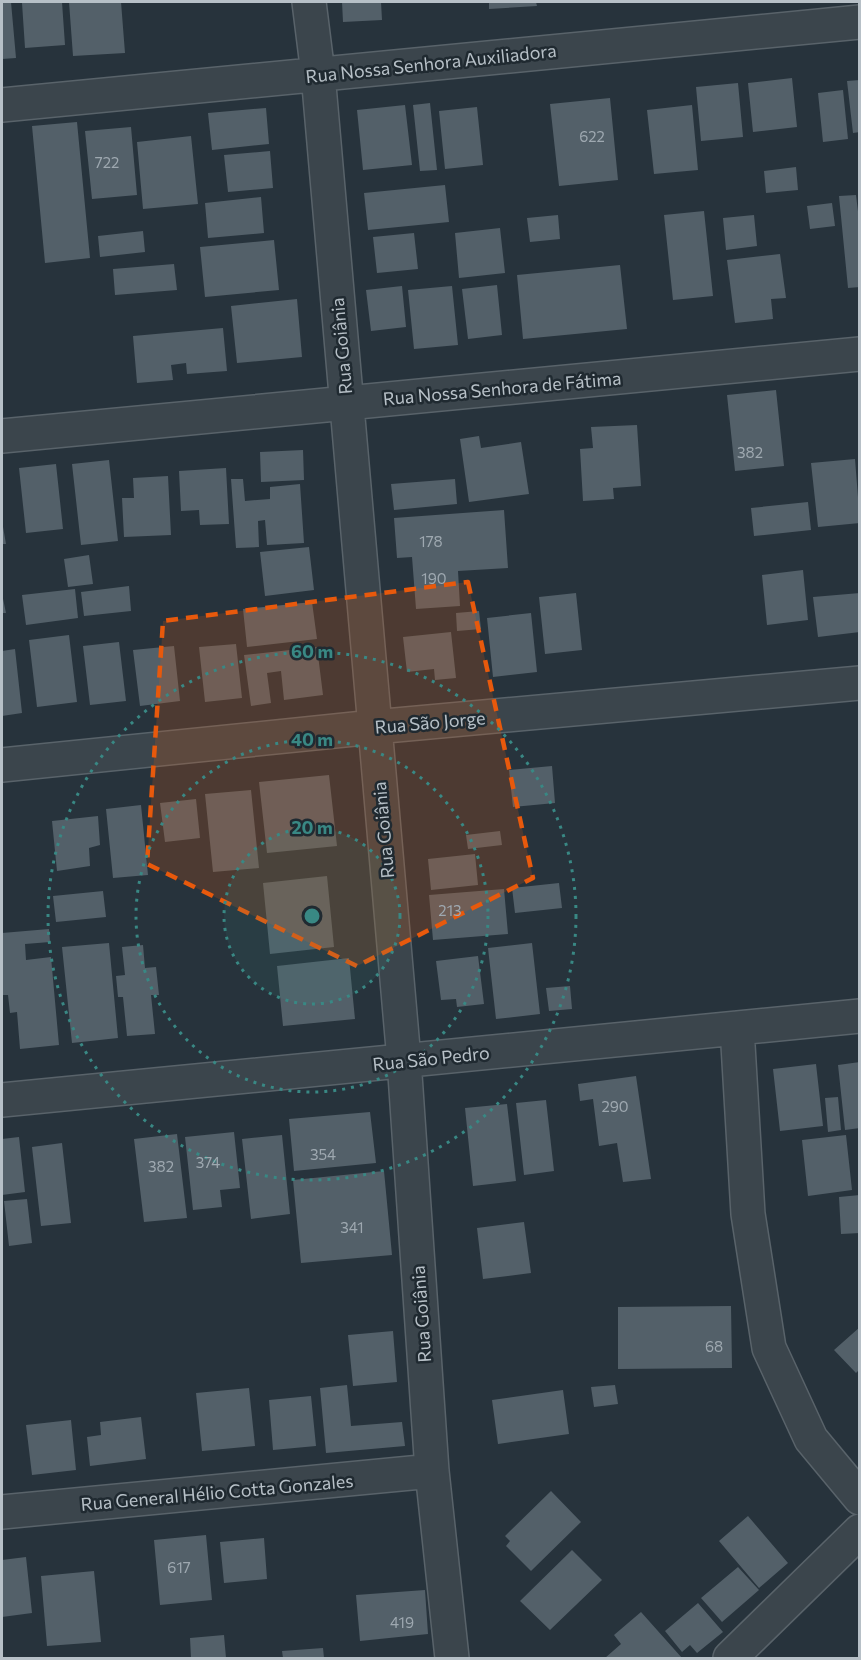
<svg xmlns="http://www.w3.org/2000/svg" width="861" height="1660" font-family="Commissioner,sans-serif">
  <rect width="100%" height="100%" fill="#27333c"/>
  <path fill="#536069" d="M2,2h9l5,56 -14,1z
    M62,2l3,43 -40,3 -3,-45z
    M69,2h52l4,51 -52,3z
    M342,2h39l1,18 -39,2z
    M489,2h47l1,4 -48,3z
    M792,78l5,49 -44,5 -5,-49z
    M860,80v52l-7,1 -6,-52z
    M738,83l5,54 -42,4 -5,-54z
    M843,90l5,49 -25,3 -5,-49z
    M610,98l8,82 -59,6 -9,-82z
    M430,103l7,67 -17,1 -7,-66z
    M405,105l7,60 -49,5 -6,-60z
    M692,105l6,65 -44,4 -7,-64z
    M477,107l6,58 -38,4 -6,-58z
    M266,108l3,36 -57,6 -4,-37z
    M77,122l13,136 -45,5 -13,-137z
    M131,127l6,68 -45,4 -7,-68z
    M191,136l7,68 -55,5 -6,-67z
    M270,151l3,37 -45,4 -4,-37z
    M796,167l2,23 -32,3 -2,-22z
    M445,185l4,37 -81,8 -4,-37z
    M856,195l4,33v59l-12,1 -9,-92z
    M261,197l3,36 -56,5 -3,-35z
    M832,203l3,23 -25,3 -3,-23z
    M704,211l9,85 -40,4 -9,-85z
    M558,215l2,24 -30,3 -3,-24z
    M754,215l3,31 -31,4 -3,-32z
    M500,228l5,45 -46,5 -4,-45z
    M143,231l2,21 -45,5 -2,-21z
    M414,233l4,36 -41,4 -4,-36z
    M274,240l5,50 -74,7 -5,-50z
    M780,254l6,44 -15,1 2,20 -38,4 -8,-63z
    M174,264l3,26 -62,5 -2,-26z
    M620,265l7,64 -104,10 -6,-64z
    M497,285l5,50 -34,4 -6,-50z
    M402,286l4,41 -35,4 -5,-41z
    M452,286l6,59 -44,4 -6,-59z
    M297,299l5,58 -65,6 -6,-57z
    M223,328l4,43 -40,3 -1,-11 -15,2 2,15 -36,3 -4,-47z
    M776,390l8,76 -49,5 -8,-76z
    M637,425l4,61 -28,2 1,11 -31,2 -3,-52 13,-1 -2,-21z
    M479,436l2,12 40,-6 8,52 -60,8 -9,-63z
    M303,450l1,30 -43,2 -1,-30z
    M855,459l5,64 -42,4 -7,-64z
    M109,460l9,81 -37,4 -9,-81z
    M56,464l7,65 -37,4 -7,-65z
    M226,468l3,56 -29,1 -1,-15 -18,1 -2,-40z
    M168,476l3,59 -47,2 -2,-39h12l-1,-20z
    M231,479h12l2,22 25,-2v-12l30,-3 4,59 -37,2 -2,-25 -7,1 1,26 -23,1z
    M455,479l2,25 -63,6 -3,-26z
    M808,502l3,28 -57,6 -3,-28z
    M504,510l4,58 -50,3 2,35 -44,3 -4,-52 -15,1 -3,-40z
    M2,521l4,23h-4z
    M309,547l5,43 -49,6 -5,-44z
    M89,555l4,29 -25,3 -4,-28z
    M803,570l5,50 -41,5 -5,-50z
    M129,586l2,25 -47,5 -3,-24z
    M75,589l3,29 -52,7 -4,-30z
    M576,593l6,57 -37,4 -6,-57z
    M860,593v39l-42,5 -5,-40z
    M2,594l4,19h-4z
    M312,602l5,37 -70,8 -4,-38z
    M479,611l2,18 -24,2 -1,-18z
    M531,613l6,59 -44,5 -6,-59z
    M451,632l5,46 -21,2 -1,-11 -27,3 -4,-35z
    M69,635l8,67 -40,5 -8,-67z
    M119,642l7,59 -36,4 -7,-59z
    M236,644l6,54 -37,4 -6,-55z
    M174,646l6,55 -40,5 -7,-56z
    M317,647l6,48 -39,5 -3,-29 -14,2 4,30 -20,3 -7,-51z
    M15,649l7,64 -20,3v-65z
    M552,766l3,37 -42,4 -4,-37z
    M329,775l8,71 -70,7 -8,-71z
    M251,790l8,78 -46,4 -8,-78z
    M196,799l4,39 -35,4 -5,-39z
    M141,805l7,70 -35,3 -7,-69z
    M98,816l2,29 -11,3 1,18 -33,5 -5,-50z
    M500,831l2,14 -34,4 -2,-14z
    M475,854l3,31 -47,5 -3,-31z
    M327,876l7,71 -64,7 -7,-71z
    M559,883l3,25 -47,5 -3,-25z
    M504,889l4,45 -75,6 -4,-45z
    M103,891l3,26 -50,5 -3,-26z
    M49,929l1,13 -25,2 1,16 25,-3 8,88 -39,4 -3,-37 -7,1 -2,-18h-6v-62z
    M109,943l9,95 -46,5 -10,-96z
    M532,943l8,71 -44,5 -8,-71z
    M143,945l2,23 11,-1 3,28h-8l4,39 -28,2 -4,-39h-5l-2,-21 9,-1 -3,-28z
    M478,956l6,48 -27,3 -1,-8 -15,1 -5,-39z
    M349,958l6,61 -72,7 -6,-60z
    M570,986l2,23 -23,2 -3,-23z
    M860,1062v66l-15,2 -7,-65z
    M816,1064l7,62 -43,5 -7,-62z
    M636,1076l15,103 -28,3 -6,-39 -18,3 -6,-47 -13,2 -2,-17z
    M838,1097l3,33 -13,2 -3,-34z
    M546,1100l8,71 -30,4 -8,-72z
    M507,1104l9,77 -43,5 -8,-78z
    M370,1112l6,51 -82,8 -5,-52z
    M234,1132l6,56 -20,2 2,17 -29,3 -8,-73z
    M177,1134l10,84 -43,4 -10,-83z
    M282,1135l8,79 -39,5 -9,-80z
    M846,1135l6,55 -44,6 -6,-56z
    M19,1137l6,55 -23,3v-56z
    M62,1143l9,80 -30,3 -9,-79z
    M384,1171l8,84 -91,8 -8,-83z
    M860,1195v38l-19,1 -2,-37z
    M27,1199l5,44 -23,3 -5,-45z
    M524,1222l7,51 -48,6 -6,-51z
    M731,1306l1,62 -114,1v-62z
    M860,1327v42l-4,4 -22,-23z
    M393,1331l4,51 -44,4 -5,-51z
    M347,1385l4,41 51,-4 3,24 -79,7 -6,-65z
    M615,1385l3,19 -24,3 -3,-20z
    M249,1388l6,58 -53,5 -6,-58z
    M563,1390l6,44 -71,10 -6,-44z
    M311,1396l5,50 -43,4 -4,-50z
    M141,1417l5,42 -56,7 -3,-29 14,-2 -1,-13z
    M71,1420l5,50 -44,5 -6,-50z
    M551,1491l30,31 -50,49 -25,-25 4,-5 -5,-5z
    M748,1516l40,47 -29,25 -40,-47z
    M206,1535l6,65 -52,5 -6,-65z
    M264,1538l3,41 -43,4 -4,-41z
    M572,1550l30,30 -52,50 -30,-29z
    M26,1557l6,56 -30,4v-57z
    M738,1567l21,23 -37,32 -21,-24z
    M94,1571l7,71 -54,4 -6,-70z
    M425,1590l3,44 -68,7 -4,-46z
    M698,1603l25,29 -26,21 -7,-8 -8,7 -17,-21z
    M641,1612l41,46h-77l16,-14 -7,-9z
    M224,1635l2,23h-35l-1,-20z
    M323,1648l1,10h-41l-1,-7z"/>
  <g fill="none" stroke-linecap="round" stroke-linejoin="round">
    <defs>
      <path id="minor" d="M309,2l9,72 86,986 28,411 20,187
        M2,105l858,-83
        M2,436l858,-82
        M2,765l372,-38 486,-44
        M737,1028l11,186 21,134 42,91 49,59
        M2,1100l858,-84
        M2,1512l430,-41
        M730,1658l130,-127"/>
    </defs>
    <use href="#minor" stroke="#59636a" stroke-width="36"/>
    <use href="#minor" stroke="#3b454c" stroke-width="33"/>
  </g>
  <path fill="#e8590c" fill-opacity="0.2" stroke="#e8590c" stroke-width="4.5" stroke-dasharray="12 8" stroke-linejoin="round" d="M468,582l65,296 -176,88 -210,-102 16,-243z"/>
  <circle cx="312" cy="916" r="88" fill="#398884" fill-opacity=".12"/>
  <g fill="none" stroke="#398884" stroke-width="3" stroke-dasharray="3 6">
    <circle cx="312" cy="916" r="88"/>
    <circle cx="312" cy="916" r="176"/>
    <circle cx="312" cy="916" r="264"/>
  </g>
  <g text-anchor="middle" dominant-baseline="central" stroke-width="5" stroke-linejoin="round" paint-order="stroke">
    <g font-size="15" fill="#9ea8b0">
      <text x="592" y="136">622</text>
      <text x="107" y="162">722</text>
      <text x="750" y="452">382</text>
      <text x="431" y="541">178</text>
      <text x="434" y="578">190</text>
      <text x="450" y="910">213</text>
      <text x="615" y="1106">290</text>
      <text x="323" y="1154">354</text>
      <text x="208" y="1162">374</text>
      <text x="161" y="1166">382</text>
      <text x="352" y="1227">341</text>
      <text x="714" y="1346">68</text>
      <text x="179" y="1567">617</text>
      <text x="402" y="1622">419</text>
    </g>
    <g font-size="18" fill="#b7c0c7" stroke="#202a31">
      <text transform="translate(431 63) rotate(-6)">Rua Nossa Senhora Auxiliadora</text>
      <text transform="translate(341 346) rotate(-95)">Rua Goiânia</text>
      <text transform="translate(502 388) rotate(-5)">Rua Nossa Senhora de Fátima</text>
      <text transform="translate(430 722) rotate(-5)">Rua São Jorge</text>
      <text transform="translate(383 830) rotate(-95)">Rua Goiânia</text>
      <text transform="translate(431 1058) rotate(-6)">Rua São Pedro</text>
      <text transform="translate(421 1314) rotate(-94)">Rua Goiânia</text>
      <text transform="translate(217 1492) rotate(-5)">Rua General Hélio Cotta Gonzales</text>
    </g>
  </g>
  <circle cx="312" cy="916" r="9" fill="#398884" stroke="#202a31" stroke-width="3"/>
  <g font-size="18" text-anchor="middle" font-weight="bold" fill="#398884" stroke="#202a31" stroke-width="5" stroke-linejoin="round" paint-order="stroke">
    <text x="312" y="658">60 m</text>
    <text x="312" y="746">40 m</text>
    <text x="312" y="834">20 m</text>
  </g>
  <rect width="861" height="1660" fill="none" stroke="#b7c0c7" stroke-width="6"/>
</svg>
